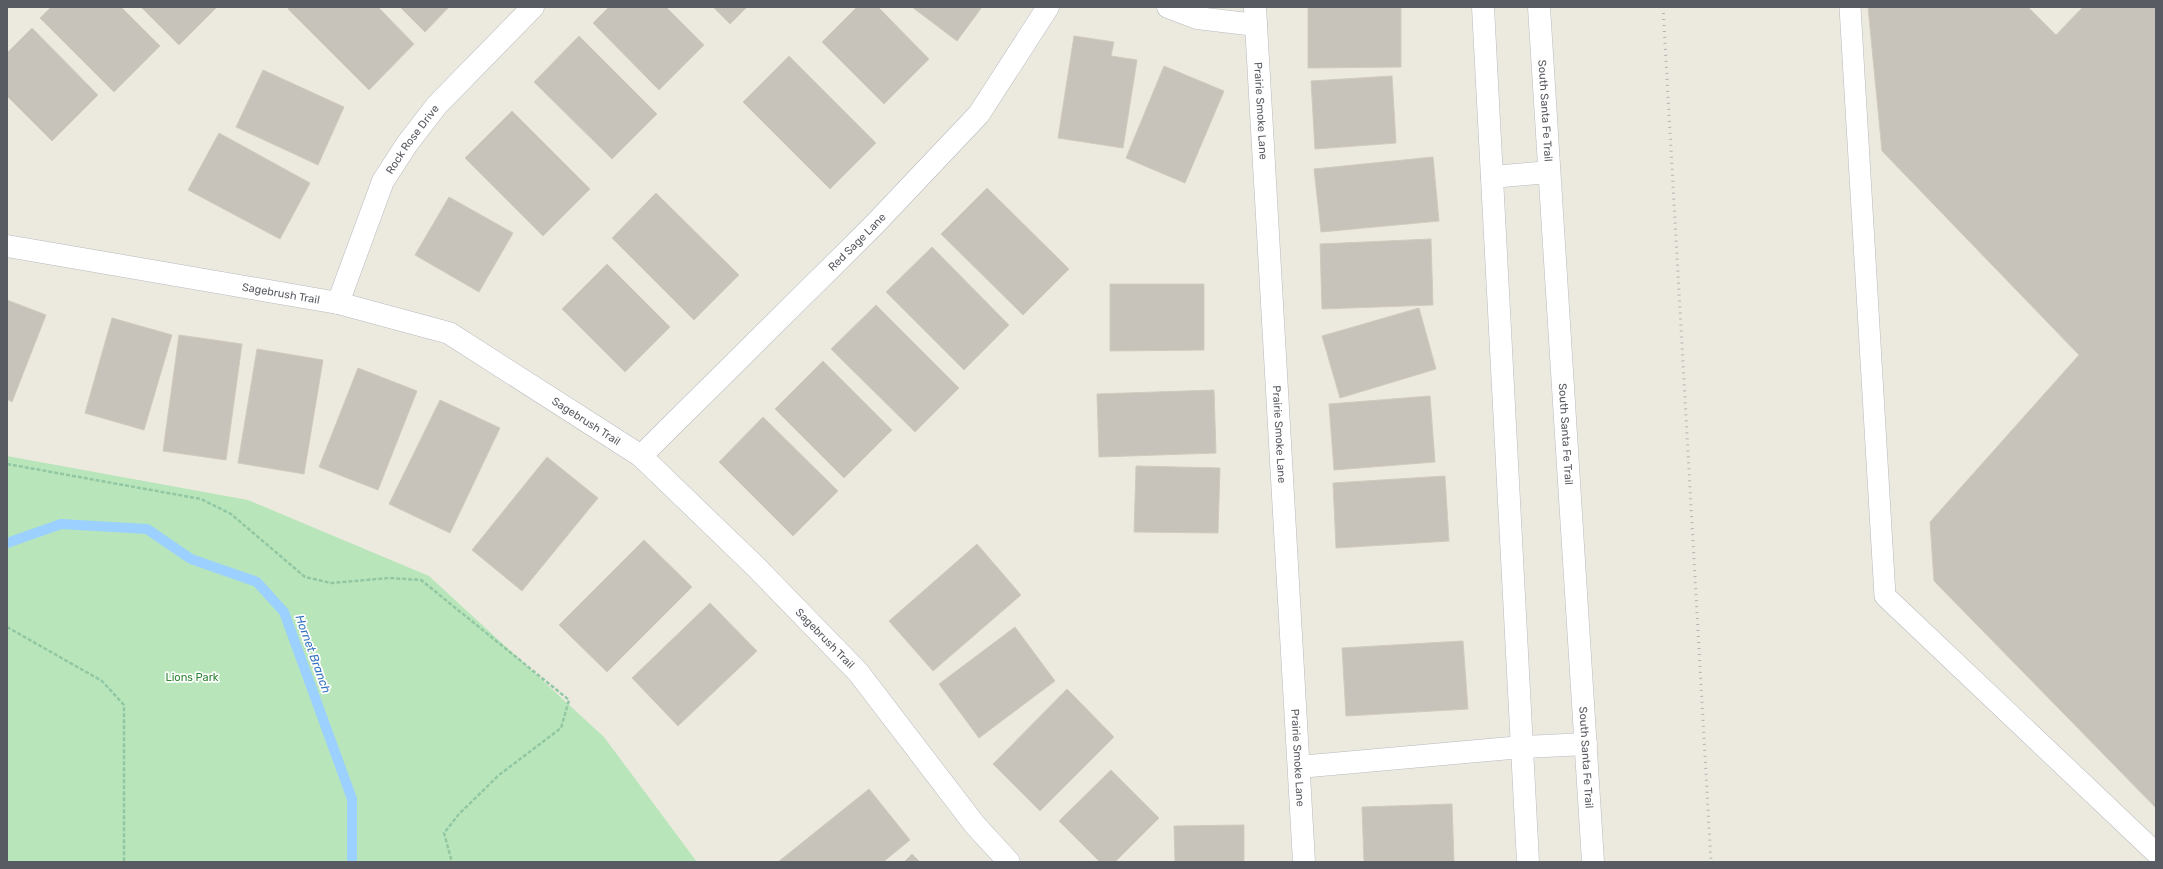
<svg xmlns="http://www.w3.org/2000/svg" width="2163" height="869" font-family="Rubik,sans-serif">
  <rect width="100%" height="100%" fill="#eceade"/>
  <path fill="#b8e6ba" d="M7,456l241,44 181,76 175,161 93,125h-690z"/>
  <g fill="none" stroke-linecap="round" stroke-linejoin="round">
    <path stroke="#9bd0ff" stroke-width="10" d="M7,543l54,-19 86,5 44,30 66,23 27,30 68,187v63"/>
  </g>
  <path fill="#c7c3bb" stroke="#d1cbbc" d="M51,7h70l39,39 -46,46 -74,-74z
    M141,7h76l-38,38z
    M290,7h88l36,37 -45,46 -81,-81z
    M400,7h49l-24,25z
    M609,7h57l38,38 -45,45 -66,-67z
    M713,7h34l-17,17z
    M857,7h21l51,52 -45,45 -62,-62z
    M912,7h70l-25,34z
    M1308,7h93v60l-93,1z
    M1868,7h160l28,28 27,-28h73v801l-222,-227 -4,-59 149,-167 -197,-204z
    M32,28l66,67 -46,46 -45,-45v-43z
    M579,36l78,78 -45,45 -78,-77z
    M1074,36l40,6 -3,14 26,4 -14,88 -65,-10z
    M789,56l87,87 -46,46 -87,-87z
    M1164,66l60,25 -39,92 -59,-25z
    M263,70l81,37 -26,58 -82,-38z
    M1392,76l4,67 -81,6 -4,-68z
    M512,111l78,78 -47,47 -78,-78z
    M219,133l91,50 -30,56 -92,-49z
    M1433,157l6,64 -118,11 -7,-63z
    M987,188l82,81 -46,46 -82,-81z
    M656,193l83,82 -45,45 -82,-82z
    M449,197l64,36 -34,59 -64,-37z
    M1431,239l2,66 -111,4 -2,-65z
    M932,247l77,78 -45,45 -78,-78z
    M607,264l63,63 -45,45 -63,-63z
    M1110,284h94v66l-94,1z
    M7,300l39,15 -34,87 -5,-3z
    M876,305l83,83 -44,44 -84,-83z
    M1419,308l17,61 -96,29 -18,-62z
    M112,318l60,17 -28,95 -59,-17z
    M179,335l63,9 -16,116 -63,-9z
    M257,349l66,11 -19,114 -66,-11z
    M823,361l69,69 -48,48 -69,-69z
    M358,368l59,23 -39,99 -59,-23z
    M1214,390l2,63 -117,4 -2,-63z
    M1430,396l5,66 -101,8 -5,-66z
    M440,400l60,28 -50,105 -61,-29z
    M763,417l75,74 -45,45 -74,-74z
    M547,457l51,41 -76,93 -50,-41z
    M1136,466l84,2 -2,65 -84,-1z
    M1445,476l4,65 -113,7 -3,-65z
    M644,540l48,47 -85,85 -48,-47z
    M977,544l44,51 -88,76 -44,-50z
    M710,603l47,48 -79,75 -46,-48z
    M1015,627l40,54 -76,57 -40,-54z
    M1463,641l5,68 -122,7 -4,-68z
    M1067,689l47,48 -74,74 -47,-47z
    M1111,770l48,48 -44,44h-15l-41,-41z
    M869,789l41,51 -27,22h-105z
    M1452,804l2,58h-90l-2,-55z
    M1244,825v37h-69l-1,-36z
    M912,854l8,8h-16z"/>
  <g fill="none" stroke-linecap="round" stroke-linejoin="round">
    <defs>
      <path id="service" d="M1850,7l35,589 271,257"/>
      <g id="minor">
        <path d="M1168,7l29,11 59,7"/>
        <path id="s1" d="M1255,7l49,855"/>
        <path id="s2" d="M7,246l331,57 111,30 192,123 114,110 103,106 117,153 34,37"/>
        <path id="s3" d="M338,303l45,-122 24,-37 30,-39 96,-98"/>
        <path id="s4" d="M641,456l232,-230 106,-112 69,-107"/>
        <path d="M1299,767l223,-20"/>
      </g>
      <g id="secondary">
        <path d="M1483,7l45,855"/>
        <path id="s5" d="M1539,7l54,855"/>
        <path d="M1492,177l57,-5"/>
        <path d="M1522,747l64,-3"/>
      </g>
    </defs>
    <use href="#service" stroke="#b7b9bf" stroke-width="22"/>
    <use href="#minor" stroke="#b7b9bf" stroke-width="23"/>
    <use href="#secondary" stroke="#b7bbc2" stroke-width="23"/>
    <path stroke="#91c7a2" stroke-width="2.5" stroke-dasharray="4 2" stroke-linecap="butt" d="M7,464l194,35 30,15 74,63 26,6 58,-5 32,2 148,120 -8,28 -62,47 -40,39 -15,19 8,29
      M7,627l95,54 22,24v157"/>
    <use href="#service" stroke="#fff" stroke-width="21"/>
    <use href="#minor" stroke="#fff" stroke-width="22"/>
    <use href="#secondary" stroke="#fff" stroke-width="22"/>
    <path stroke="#b3b4b4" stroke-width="3" stroke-dasharray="1 5" stroke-linecap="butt" d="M1663,7l48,855"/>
  </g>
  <g text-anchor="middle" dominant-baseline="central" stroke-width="3.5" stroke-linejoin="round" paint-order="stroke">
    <g font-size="11" fill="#585b61" stroke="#fff">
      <text stroke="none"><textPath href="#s1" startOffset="104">Prairie Smoke Lane</textPath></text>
      <text stroke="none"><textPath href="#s5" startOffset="104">South Santa Fe Trail</textPath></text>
      <text stroke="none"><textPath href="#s3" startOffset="181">Rock Rose Drive</textPath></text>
      <text stroke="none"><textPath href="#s4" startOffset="304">Red Sage Lane</textPath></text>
      <text stroke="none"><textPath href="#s2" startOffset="278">Sagebrush Trail</textPath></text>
      <text stroke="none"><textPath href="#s2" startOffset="614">Sagebrush Trail</textPath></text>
      <text stroke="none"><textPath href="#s1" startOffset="428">Prairie Smoke Lane</textPath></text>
      <text stroke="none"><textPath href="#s5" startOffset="428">South Santa Fe Trail</textPath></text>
      <text stroke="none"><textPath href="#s2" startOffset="938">Sagebrush Trail</textPath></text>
      <text stroke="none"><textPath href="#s1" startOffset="752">Prairie Smoke Lane</textPath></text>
      <text stroke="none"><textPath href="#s5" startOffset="752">South Santa Fe Trail</textPath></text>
    </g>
    <g font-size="11" fill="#2e8334" stroke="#fff">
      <text x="192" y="677">Lions Park</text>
    </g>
    <g font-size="12" font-style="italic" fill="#3574c1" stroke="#fff">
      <text transform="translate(313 654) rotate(70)">Hornet Branch</text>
    </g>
  </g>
  <rect width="2163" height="869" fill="none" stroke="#585b61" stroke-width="16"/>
</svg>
